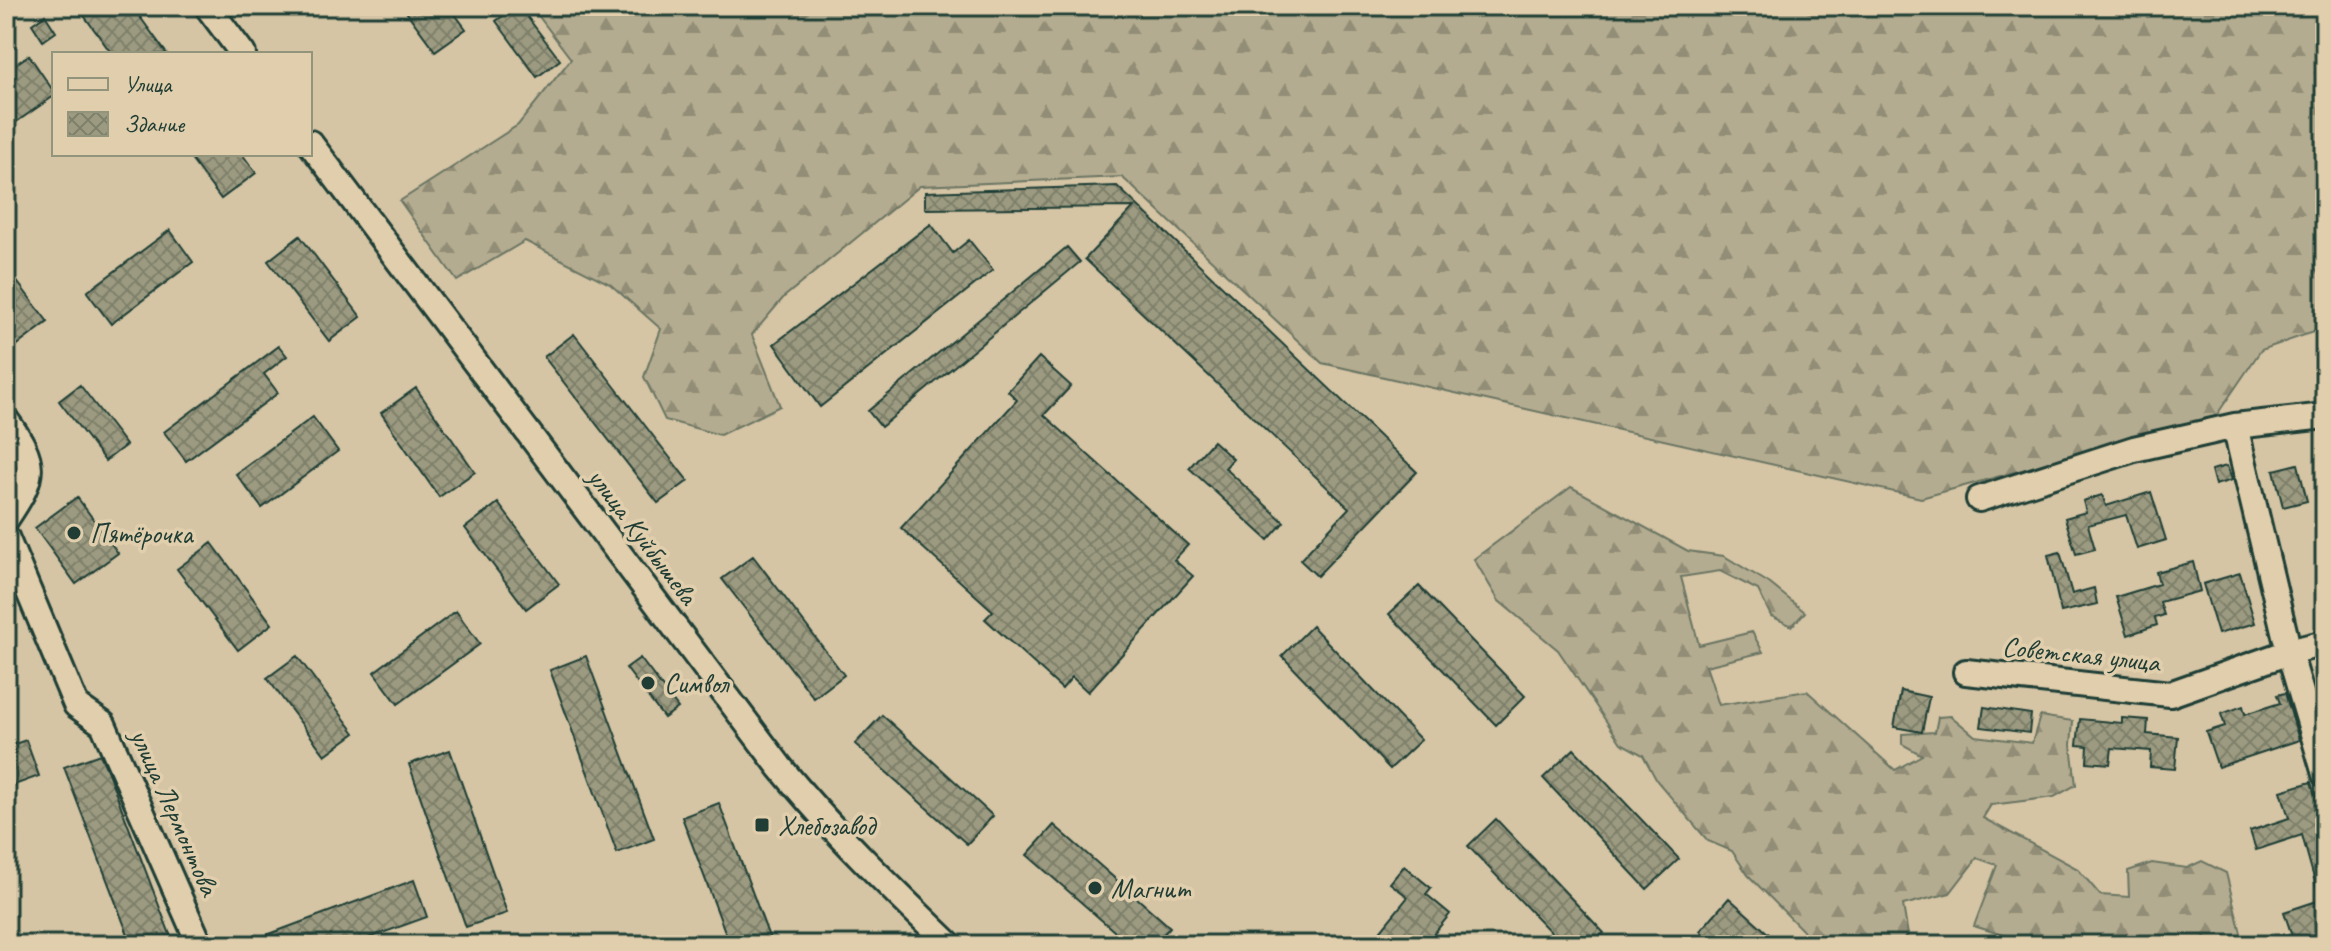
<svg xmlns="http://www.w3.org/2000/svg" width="2331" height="951" font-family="Caveat,sans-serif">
  <defs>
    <pattern id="forest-firs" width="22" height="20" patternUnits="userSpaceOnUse" patternTransform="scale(2)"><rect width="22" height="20" fill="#b4ac90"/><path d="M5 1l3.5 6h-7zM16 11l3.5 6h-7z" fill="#928d76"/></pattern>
    <pattern id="building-cross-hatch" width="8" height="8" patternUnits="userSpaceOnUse" patternTransform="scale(2)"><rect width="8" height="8" fill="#9c9b81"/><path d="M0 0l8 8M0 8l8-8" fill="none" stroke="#7f806a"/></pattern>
  </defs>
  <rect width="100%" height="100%" fill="#d5c5a5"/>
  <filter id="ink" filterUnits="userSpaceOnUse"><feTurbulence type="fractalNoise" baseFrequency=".0125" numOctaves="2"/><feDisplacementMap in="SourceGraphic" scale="16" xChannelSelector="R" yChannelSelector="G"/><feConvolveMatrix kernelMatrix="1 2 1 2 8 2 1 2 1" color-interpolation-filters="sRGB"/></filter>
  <g filter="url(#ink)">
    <path fill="url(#forest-firs)" stroke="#6a7462" stroke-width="2" d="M531,6h1794v322l-64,22 -45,66 -295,82 -599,-135 -200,-186 -202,9 -136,111 -32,38 28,71 -60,29 -55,-15 -21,-43 17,-48 -51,-45 -85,-43 -68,40 -57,-80 118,-76 53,-66z
      M1571,487l117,64 36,5 45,27 36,29 -13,14 -21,-10 -13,-26 -38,-19 -39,6 18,68 53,-13 11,20 -57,14 13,39 88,-14 88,79 27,-15 -20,-11v-10l33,-2 3,-15 13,-1 24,20 57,7 8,-27 33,5 -2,24 5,40 -22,12 -63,8 -8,13 95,51 22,26 29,2 -1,-26 24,-8 35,5 15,-7 24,12 18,72h-37l-2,-8 -16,8h-154l-61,-19 23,-61 -20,-7 -27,35 -47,12 5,30 -12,10 -80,-1 -68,-69 -16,-24 -24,-10 -51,-60 -14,-26 -22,-12 -63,-93 -59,-49 -25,-42z"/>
    <path fill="url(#building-cross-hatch)" stroke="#1f3d34" stroke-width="2" d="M77,6h55l35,48h-55z
      M402,6h47l17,23 -31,22z
      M516,6h3l41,54 -23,17 -41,-56z
      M45,15l11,17 -13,9 -11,-17z
      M29,55l25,37v4l-48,33v-58z
      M187,154h55l14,19 -35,26z
      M1117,186l300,286 -100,104 -17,-16 49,-52 -264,-249 49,-52 -209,2v-17z
      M931,224l22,29 16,-13 24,30 -173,137 -46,-63z
      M170,230l23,32 -82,62 -24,-32z
      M300,236l61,81 -32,24 -61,-80z
      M1067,247l13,15 -199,165 -13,-16z
      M6,267l42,55 -36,27 -6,-8z
      M574,334l114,147 -30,22 -114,-146z
      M279,346l8,10 -23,18 14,19 -92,68 -22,-29z
      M1039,357l32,29 -27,29 144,130 -14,15 19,16 -105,116 -16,-15 -10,12 -77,-70 8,-8 -92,-83 116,-128 -9,-9z
      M80,385l46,60 -21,16 -46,-60z
      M416,388l59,84 -36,25 -58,-84z
      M313,417l25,34 -76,57 -26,-34z
      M1213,441l20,18 -8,9 59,54 -16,18 -79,-72z
      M2298,464l9,37 -24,6 -9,-37z
      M2227,466l5,14 -17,5 -4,-15z
      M2151,492l15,48 -29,9 -11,-34 -38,10 7,24 -19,5 -11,-36 21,-6 -3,-11 19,-6 4,11z
      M77,497l41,56 -42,31 -41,-56z
      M498,503l61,81 -33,25 -61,-81z
      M212,543l60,81 -34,26 -61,-81z
      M2060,552l12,42 22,-6 3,16 -36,8 -13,-57z
      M753,556l91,119 -30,23 -92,-119z
      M2193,562l7,29 -40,11 4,13 -9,3 2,7 -29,10 -12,-38 43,-13 -3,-12z
      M2240,573l15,50 -37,11 -15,-50z
      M1419,586l106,110 -29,29 -107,-111z
      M456,611l24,33 -82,60 -24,-32z
      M1312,626l109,114 -31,29 -108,-113z
      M297,656l58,77 -30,22 -58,-77z
      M586,656l68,183 -37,14 -67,-183z
      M640,658l38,50 -14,10 -38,-50z
      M1901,691l28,6 -7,35 -28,-5z
      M2285,693l14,47 -81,27 -12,-35 19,-6 -4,-12 22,-8 2,8 35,-11 -3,-8z
      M1984,707l47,7 -2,19 -48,-6z
      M882,715l111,101 -26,28 -112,-100z
      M2122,718l26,2 -1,14 31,3 -3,32 -25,-2 1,-16 -39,-3 -2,16 -23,-2 1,-16 -11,-1 3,-26 42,4z
      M26,740l13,36 -33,12v-41z
      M1574,749l105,110 -32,30 -104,-111z
      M450,750l57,163 -41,14 -57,-163z
      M100,754l7,16 67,175h-42l-68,-178z
      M2311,782l14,45v116l-30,2 -11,-33 36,-12 -18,-65 -46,15 -6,-19 39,-13 -8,-27z
      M719,803l53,142h-42l-48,-128z
      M1496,819l108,114 -13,12h-28l-95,-99z
      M1054,825l116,102 -16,18h-24l-103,-90z
      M1404,866l27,22 -5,6 24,20 -25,31h-56l39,-48 -18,-14z
      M414,880l13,37 -78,28h-109z
      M1729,898l52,47h-65l-16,-14z"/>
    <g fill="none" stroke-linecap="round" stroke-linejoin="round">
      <defs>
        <path id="minor" d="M207,6l36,48
          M310,143l470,624c52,64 111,121 170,178
          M6,420c31,43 30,55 0,99
          M2235,426l54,226 36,122
          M1979,499l155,-50 101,-23 90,-10
          M6,537l70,168 27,19 97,221
          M1966,672l204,22 119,-42 36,-9"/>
      </defs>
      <use href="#minor" stroke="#1f3d34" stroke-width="30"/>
      <use href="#minor" stroke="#e1ceac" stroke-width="24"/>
    </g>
  </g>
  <g fill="#1f3d34" stroke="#e1ceac" stroke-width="3">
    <circle cx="74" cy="533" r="8"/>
    <circle cx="648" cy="683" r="8"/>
    <rect x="754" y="817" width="16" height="16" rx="4"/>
    <circle cx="1095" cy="888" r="8"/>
  </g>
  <g text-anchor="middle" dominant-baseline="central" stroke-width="7" stroke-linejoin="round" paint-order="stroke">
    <g font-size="28" fill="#1f3d34" stroke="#e1ceac" text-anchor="start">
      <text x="90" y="533">Пятёрочка</text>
      <text x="664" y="683">Символ</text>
      <text x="778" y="825">Хлебозавод</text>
      <text x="1111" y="888">Магнит</text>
    </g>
    <g font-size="28" fill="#1f3d34" stroke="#e1ceac">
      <text transform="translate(643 536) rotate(53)">улица Куйбышева</text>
      <text transform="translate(2081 654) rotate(6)">Советская улица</text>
      <text transform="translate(175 812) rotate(66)">улица Лермонтова</text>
    </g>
  </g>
  <rect width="2331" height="951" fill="none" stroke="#e1ceac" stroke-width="32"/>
  <rect x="16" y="16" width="2299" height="919" fill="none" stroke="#1f3d34" stroke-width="3" filter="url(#ink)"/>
  <rect x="52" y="52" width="260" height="104" fill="#e1ceac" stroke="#93947c" stroke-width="2"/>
  <rect x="68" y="78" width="40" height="12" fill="#e1ceac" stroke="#93947c" stroke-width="2"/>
  <text x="124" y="92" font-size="24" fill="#1f3d34">Улица</text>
  <rect x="68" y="112" width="40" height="24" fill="url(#building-cross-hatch)" stroke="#93947c" stroke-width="2"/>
  <text x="124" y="132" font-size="24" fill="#1f3d34">Здание</text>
</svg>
